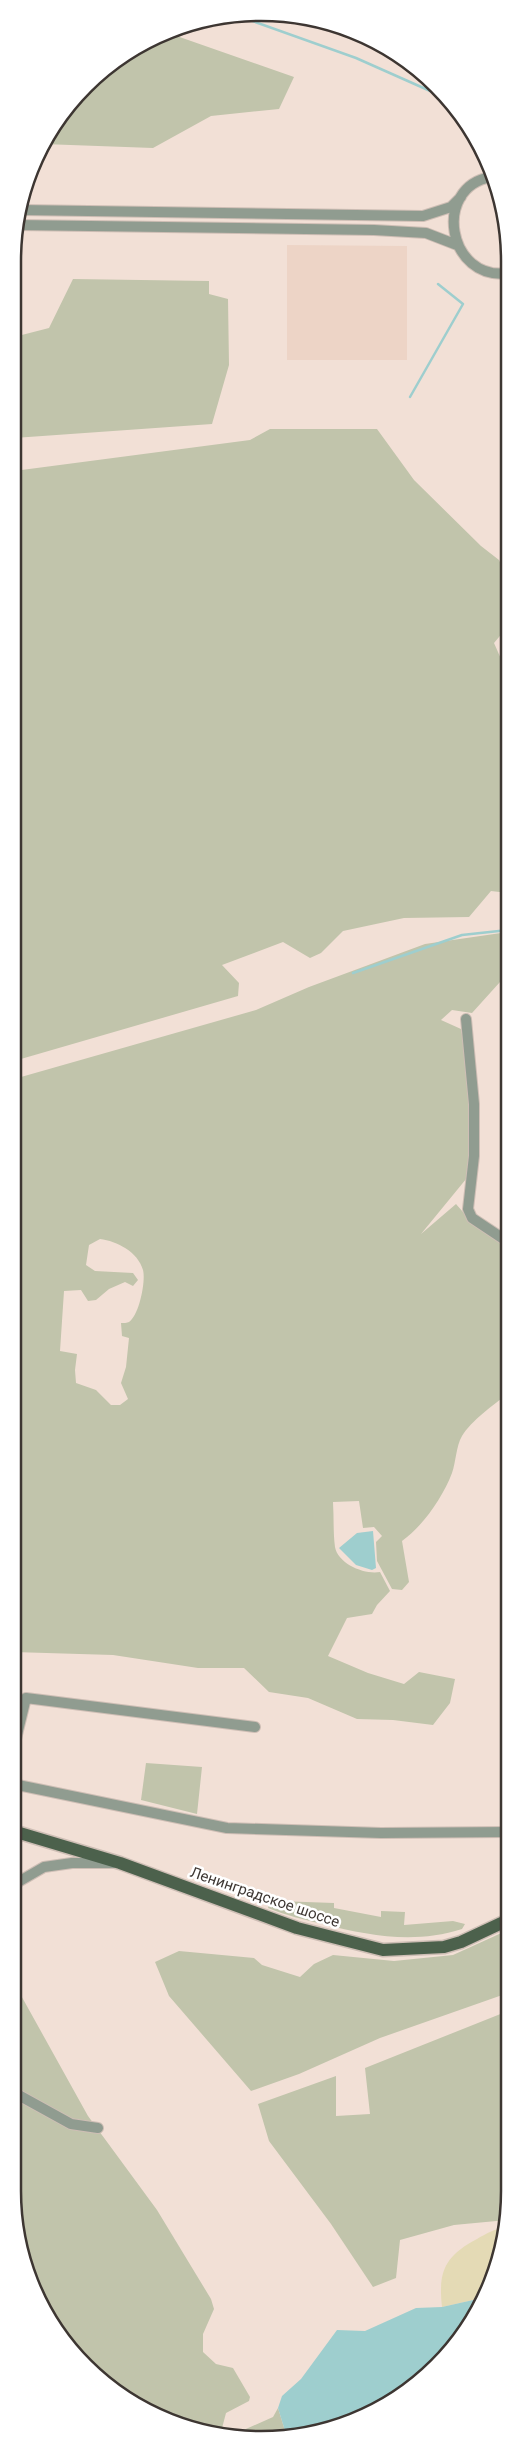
<svg xmlns="http://www.w3.org/2000/svg" width="522" height="2452" font-family="Roboto,sans-serif">
  <rect width="100%" height="100%" fill="#f2e0d6"/>
  <path fill="#edd4c6" d="M287,245l120,1v114h-120z"/>
  <path fill="#c1c4ab" fill-rule="evenodd" d="M171,34l123,43 -15,32 -68,7 -58,32 -110,-4 3,-7 63,-73z
    M73,279l136,2v13l19,5 1,66 -17,59 -198,14v-101l35,-9z
    M270,429h107l37,51 67,66 18,14 10,22v43l-15,18 15,34 -1,216 -17,-2 -22,26 -65,1 -61,13 -22,22 -11,5 -27,-16 -61,23 17,18 -1,13 -224,65v-590l236,-31z
    M508,932v44l-8,6 -28,31 -20,-3 -11,10 20,9 10,53v91l-50,61 35,-30 20,23 32,15v152c-14,10 -37,27 -46,42 -6,10 -6,26 -10,37 -9,24 -29,53 -50,68l7,41 -7,8 -10,-1 -15,-28 -1,-19 6,-6 -8,-9 -11,1 -4,-27 -26,1c1,15 0,30 2,45 3,17 30,28 45,25l10,19 -13,14 -5,9 -25,4 -19,38 40,17 36,11 15,-12 36,7 -5,24 -17,22 -40,-5 -36,-1 -49,-21 -39,-6 -25,-24h-46l-85,-13 -100,-3 1,-573 242,-69 53,-23 116,-43zM100,1239c17,2 38,13 43,31 3,11 -4,46 -14,52 -2,1 -5,1 -8,1l1,13 7,2 -3,29 -5,16 7,16 -8,6h-9l-15,-15 -20,-7 -1,-13 2,-16 -17,-3 4,-60 17,-1 7,11 8,-1 13,-11 16,-7 8,4 5,-6 -5,-7 -38,-2 -9,-6 3,-20z
    M146,1763l56,4 -5,47 -56,-14z
    M278,1901l56,2v5l47,9v-6l24,1 -1,13 49,-4 12,3 -3,5c-47,15 -92,7 -139,-5 -18,-4 -38,-9 -55,-16l1,-3z
    M508,1930v63l-128,45 -81,36 -48,17 -82,-95 -14,-34 24,-11 75,7 8,7 38,12 14,-13 19,-9 61,6 59,-6z
    M13,1981l75,135 69,94 54,89 3,10 -11,25v18l13,12 17,4 17,29 -1,4 -23,12 -5,19 -70,-18 -66,-47 -54,-81 -18,-95z
    M508,2011l-1,209 -53,5 -54,15 -4,38 -23,9 -42,-63 -62,-83 -11,-37 78,-28v40l34,-2 -5,-46z
    M278,2408l8,26 -41,5 -8,-2 2,-5 34,-15z"/>
  <path fill="#e4dab5" d="M506,2227l-24,71 -40,9c-4,-36 3,-51 35,-68 10,-6 18,-10 29,-12z"/>
  <path fill="#9ecece" d="M373,1531l3,37 -4,2 -16,-5 -17,-17 18,-15z
    M482,2298l-6,17 -51,63 -84,48 -55,8 -8,-26 4,-12 19,-17 36,-49 28,1 51,-23 26,-1z"/>
  <g fill="none" stroke-linecap="round" stroke-linejoin="round">
    <path stroke="#9ecece" stroke-width="2.5" d="M244,18l112,40 90,40
      M410,397l53,-93 -25,-20
      M353,973l109,-38 46,-5"/>
    <defs>
      <path id="minor" d="M347,31l28,10
        M491,177c-59,10 -44,105 18,96
        M21,210l402,6 28,-9 10,-10
        M16,225l358,5 52,3 31,12
        M466,1019l8,85v52l-6,53 4,9 36,24
        M13,1751l13,-53 229,29
        M13,1784l214,44 154,5 127,-1
        M13,1885l31,-18 28,-4h42
        M13,2092l58,32 27,4"/>
      <path id="major" d="M13,1831l107,32 177,65 86,22 61,-3 17,-5 47,-22"/>
    </defs>
    <use href="#minor" stroke="#cebeb5" stroke-width="12"/>
    <use href="#major" stroke="#cebeb5" stroke-width="15"/>
    <use href="#minor" stroke="#909c90" stroke-width="10"/>
    <use href="#major" stroke="#4c614c" stroke-width="12"/>
  </g>
  <g text-anchor="middle" dominant-baseline="central" stroke-width="5" stroke-linejoin="round" paint-order="stroke">
    <g font-size="15" fill="#3d3632" stroke="#fff">
      <text transform="translate(265 1897) rotate(19)">Ленинградское шоссе</text>
    </g>
  </g>
  <path d="M0 0H522V2452H0ZM261 21H261A240 240 0 0 1 501 261V2191A240 240 0 0 1 261 2431H261A240 240 0 0 1 21 2191V261A240 240 0 0 1 261 21Z" fill="#fff" fill-rule="evenodd"/>
  <path fill="none" stroke="#3d3632" stroke-width="2.5" d="M261 21H261A240 240 0 0 1 501 261V2191A240 240 0 0 1 261 2431H261A240 240 0 0 1 21 2191V261A240 240 0 0 1 261 21Z"/>
</svg>
